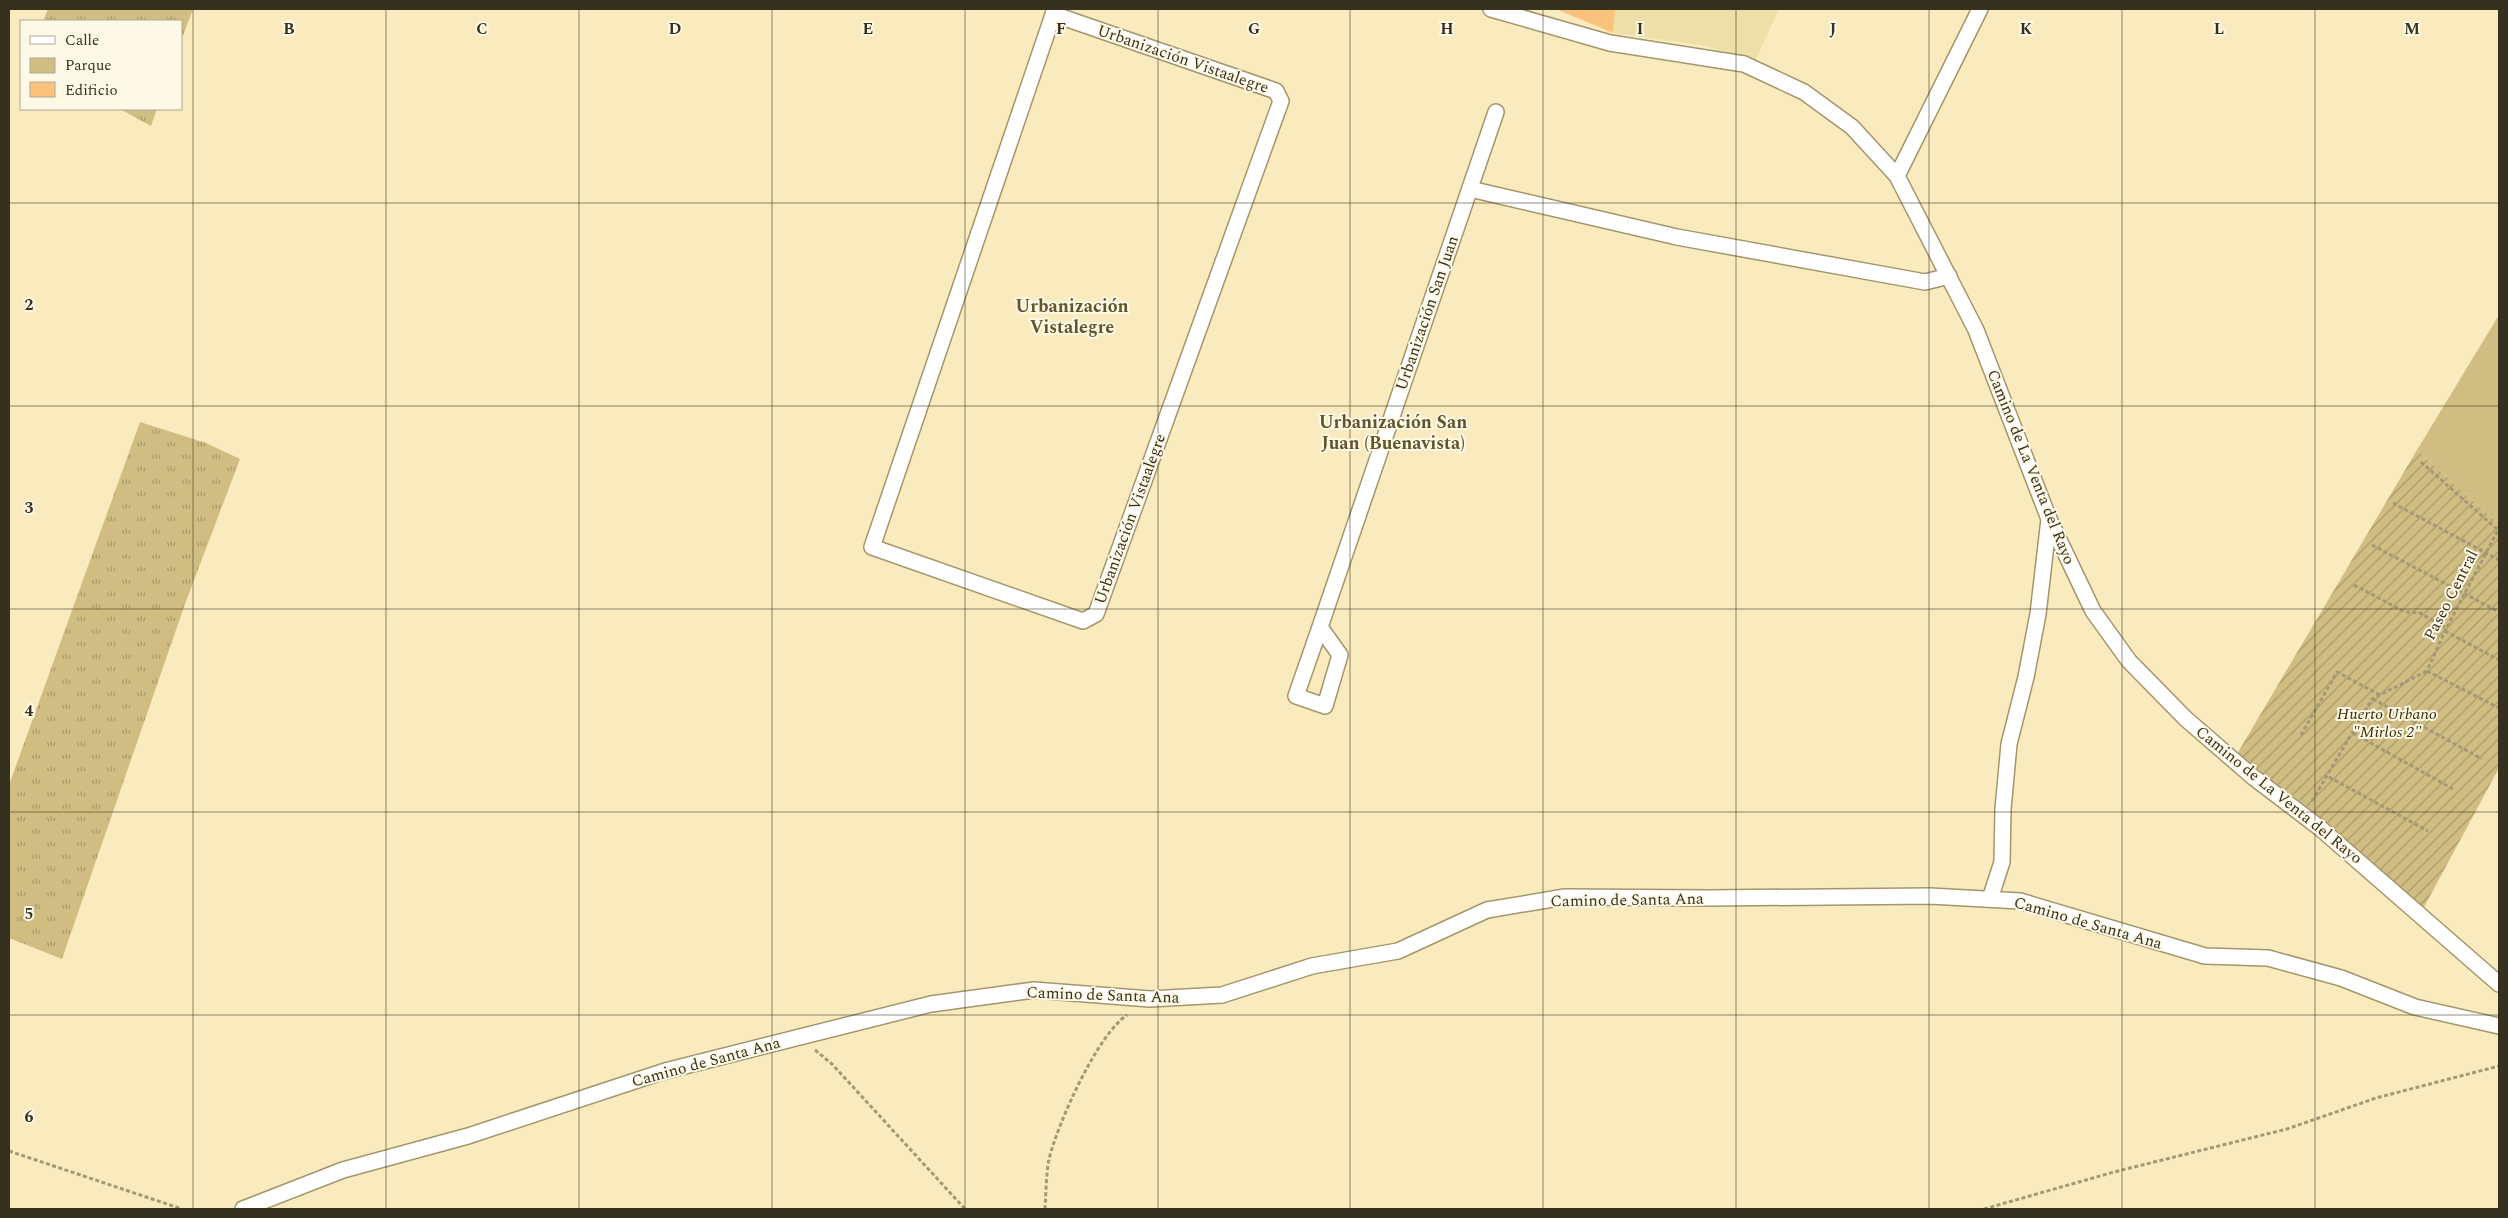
<svg xmlns="http://www.w3.org/2000/svg" width="2508" height="1218" font-family="Spectral,serif">
  <defs>
    <pattern id="grass-tufts" width="24" height="20" patternUnits="userSpaceOnUse" patternTransform="scale(1.25)"><rect width="24" height="20" fill="#d0bd82"/><path d="M3 7l-1-3M5 7V3M7 7l1-3M15 17l-1-3M17 17v-4M19 17l1-3" fill="none" stroke="#aa9a6a"/></pattern>
    <pattern id="garden-furrows" width="10" height="10" patternUnits="userSpaceOnUse" patternTransform="scale(1.25)"><rect width="10" height="10" fill="#d0bd82"/><path d="M-1 1l2-2M0 10L10 0M9 11l2-2" fill="none" stroke="#aa9a6a"/></pattern>
  </defs>
  <rect width="100%" height="100%" fill="#f9ebbd"/>
  <path fill="#eedea8" d="M1615,9h164l-24,52 -53,-16 -89,-12z"/>
  <path fill="url(#grass-tufts)" d="M48,9h145l-12,32v-20h-138z
    M120,109h37l-6,17z
    M140,422l66,21 34,16 -55,145 -123,355 -53,-21v-153z"/>
  <path fill="#d0bd82" d="M2499,315v209l-82,-74z"/>
  <path fill="url(#garden-furrows)" d="M2417,450l82,74v244l-76,141 -106,-95 -80,-60z"/>
  <path fill="#fac27a" d="M1556,9h59l-2,24z"/>
  <g fill="none" stroke-linecap="round" stroke-linejoin="round">
    <defs>
      <path id="street" d="M1491,9l119,34 134,21 60,28 48,35 45,49
        M1980,9l-83,167 79,154 73,189 44,92 36,50 57,58 67,58 67,51 179,156
        M1053,14l223,77 5,10 -185,513 -13,7 -211,-74 183,-538
        M1470,189l207,48 248,45 24,-6
        M1320,627l20,28 -15,51 -29,-10 24,-69 176,-515
        M1990,899l12,-37 1,-53 6,-65 17,-67 12,-63 11,-95
        M243,1209l100,-39 125,-34 197,-65 266,-67 103,-14 116,9 72,-4 90,-29 86,-15 89,-41 78,-13 144,1 221,-2 90,5 185,55 63,2 73,20 74,29 84,19"/>
    </defs>
    <use href="#street" stroke="#a4966b" stroke-width="18"/>
    <path stroke="#a39977" stroke-width="3" stroke-dasharray="4 2.5" stroke-linecap="butt" d="M2421,462l77,68 -53,101 -18,40
      M2393,503l106,57
      M2372,545l127,67
      M2354,585l51,27 15,1 26,15
      M2445,631l54,29
      M2427,671l72,37
      M2373,699l109,60
      M2353,733l100,56
      M2301,735l36,-63 43,23
      M2329,777l99,54
      M2312,801l60,-102 55,-28
      M815,1050l17,14 133,145
      M9,1151l173,58
      M1045,1209c1,-16 1,-34 4,-50 9,-36 48,-124 78,-144
      M1984,1209l130,-37 173,-43 89,-31 123,-32"/>
    <use href="#street" stroke="#fff" stroke-width="15"/>
  </g>
  <path fill="none" stroke="#36301e" stroke-width="1" stroke-opacity="0.55" d="M193,9v1200M386,9v1200M579,9v1200M772,9v1200M965,9v1200M1158,9v1200M1350,9v1200M1543,9v1200M1736,9v1200M1929,9v1200M2122,9v1200M2315,9v1200M9,203h2490M9,406h2490M9,609h2490M9,812h2490M9,1015h2490"/>
  <g text-anchor="middle" dominant-baseline="central" stroke-width="4" stroke-linejoin="round" paint-order="stroke">
    <g font-size="16" fill="#36301e" stroke="#fef8e6">
      <text transform="translate(1183 59) rotate(19)">Urbanización Vistaalegre</text>
      <text transform="translate(1427 313) rotate(-71)">Urbanización San Juan</text>
      <text transform="translate(2031 467) rotate(68)">Camino de La Venta del Rayo</text>
      <text transform="translate(1130 519) rotate(-70)">Urbanización Vistaalegre</text>
      <text transform="translate(2451 595) rotate(-63)">Paseo Central</text>
      <text transform="translate(2279 795) rotate(39)">Camino de La Venta del Rayo</text>
      <text transform="translate(1627 900) rotate(-1)">Camino de Santa Ana</text>
      <text transform="translate(2088 923) rotate(16)">Camino de Santa Ana</text>
      <text transform="translate(1103 995) rotate(2)">Camino de Santa Ana</text>
      <text transform="translate(706 1062) rotate(-15)">Camino de Santa Ana</text>
    </g>
    <g font-size="16" font-style="italic" fill="#372c05" stroke="#fef8e6">
      <text x="2387" y="714">Huerto Urbano<tspan x="2387" dy="18">"Mirlos 2"</tspan></text>
    </g>
    <g font-size="18" font-weight="bold" fill="#61552b" stroke="#fef8e6">
      <text x="1072" y="306">Urbanización<tspan x="1072" dy="21">Vistalegre</tspan></text>
      <text x="1393" y="422">Urbanización San<tspan x="1393" dy="21">Juan (Buenavista)</tspan></text>
    </g>
  </g>
  <g font-size="16" text-anchor="middle" font-weight="bold" fill="#36301e" stroke="#fef8e6" stroke-width="4" stroke-linejoin="round" paint-order="stroke">
    <text x="289" y="34">B</text>
    <text x="482" y="34">C</text>
    <text x="675" y="34">D</text>
    <text x="868" y="34">E</text>
    <text x="1061" y="34">F</text>
    <text x="1254" y="34">G</text>
    <text x="1447" y="34">H</text>
    <text x="1640" y="34">I</text>
    <text x="1833" y="34">J</text>
    <text x="2026" y="34">K</text>
    <text x="2219" y="34">L</text>
    <text x="2412" y="34">M</text>
    <text x="29" y="310">2</text>
    <text x="29" y="513">3</text>
    <text x="29" y="716">4</text>
    <text x="29" y="919">5</text>
    <text x="29" y="1122">6</text>
  </g>
  <rect width="2508" height="1218" fill="none" stroke="#36301e" stroke-width="20"/>
  <rect x="20" y="20" width="162" height="90" fill="#fef8e6" stroke="#aea896"/>
  <rect x="30" y="36" width="25" height="8" fill="#ffffff" stroke="#aea896"/>
  <text x="65" y="45" font-size="15" fill="#36301e">Calle</text>
  <rect x="30" y="58" width="25" height="15" fill="#d0bd82" stroke="#aea896"/>
  <text x="65" y="70" font-size="15" fill="#36301e">Parque</text>
  <rect x="30" y="82" width="25" height="15" fill="#fac27a" stroke="#aea896"/>
  <text x="65" y="95" font-size="15" fill="#36301e">Edificio</text>
</svg>
